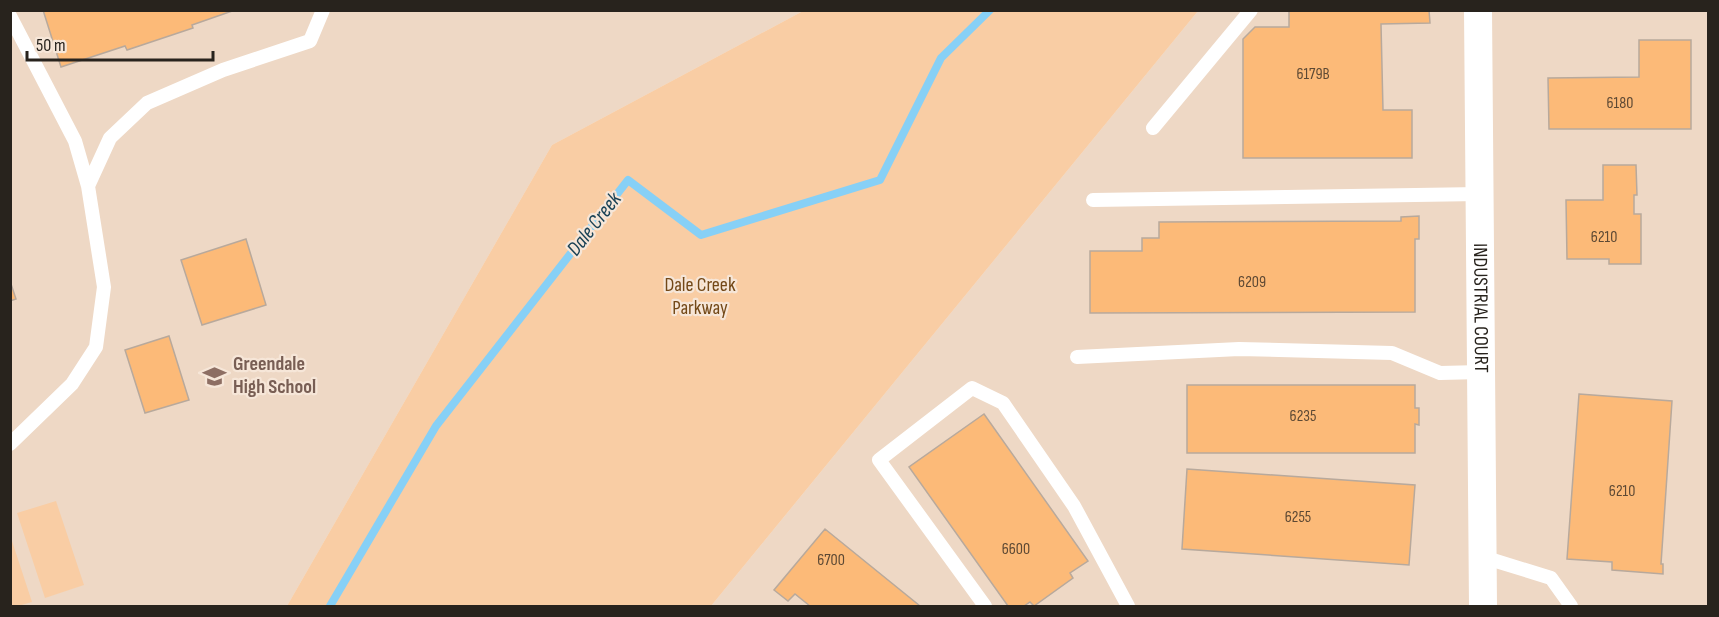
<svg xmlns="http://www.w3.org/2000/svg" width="1719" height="617" font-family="'Sofia Sans Condensed',sans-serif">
  <rect width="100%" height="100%" fill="#f6e6d8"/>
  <path fill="#eed8c5" d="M10,11h793l-251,134 -265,461h-276z
    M1198,11h510l-1,595h-996z"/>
  <path fill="#f9cda4" d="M803,11h395l-487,595h-424l265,-461z
    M56,501l28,84 -39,13 -28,-85z
    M11,538l21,64 -14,4h-7z"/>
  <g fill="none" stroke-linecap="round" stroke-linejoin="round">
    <path stroke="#87d0f6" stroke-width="8" d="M330,606l106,-180 192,-246 73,55 179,-55 61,-122 49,-48"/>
  </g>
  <path fill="#fcba78" stroke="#b8a99c" stroke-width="1.5" d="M43,10h192l-43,15 1,3 -66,22 -2,-4 -64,21z
    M1289,10h140l1,13 -49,1 2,86h29v48h-169v-119l12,-12h34z
    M1639,40h52v89h-142l-1,-51 91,-1z
    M1603,165h33l1,30h-3v19h7v50h-32v-5h-42l-1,-59h37z
    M1419,216v23h-4v73l-325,1v-62h52v-13h17v-16l242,-1v-4z
    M246,239l20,66 -64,20 -21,-65z
    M10,281l6,18 -6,2z
    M169,336l20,64 -44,13 -20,-63z
    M1187,385h228v23h4v17l-4,-1v29h-228z
    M1579,394l93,7 -11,163h2v10l-51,-4v-8l-45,-3z
    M984,414l104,147 -18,12 3,5 -39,28 -4,-4 -6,4h-16l-99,-139z
    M1187,469l228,16 -6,80 -227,-16z
    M825,529l95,77h-110l-15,-12 -7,7 -14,-11z"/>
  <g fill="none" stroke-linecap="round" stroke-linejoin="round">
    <path stroke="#fff" stroke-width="14" d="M10,16l65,125 13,45 16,101 -8,60 -24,37 -62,60
      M1153,128l98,-118
      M88,186l22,-48 37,-35 76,-33 87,-29 13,-31
      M1093,200l387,-6
      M1077,357l162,-8 153,4 48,20 41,-1
      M1483,557l68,21 20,28
      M985,606l-106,-146 93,-72 31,15 71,103 54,100"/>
    <path stroke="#fff" stroke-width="28" id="s1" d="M1478,10l5,596"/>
  </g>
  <defs>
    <symbol id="school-bare" viewBox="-9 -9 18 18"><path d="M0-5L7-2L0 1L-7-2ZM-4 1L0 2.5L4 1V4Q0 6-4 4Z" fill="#8d6e63" stroke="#f6e6d8" stroke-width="2.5" paint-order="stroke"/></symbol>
  </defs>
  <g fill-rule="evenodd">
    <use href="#school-bare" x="198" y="360" width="33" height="33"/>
  </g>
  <g text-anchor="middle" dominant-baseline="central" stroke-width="4.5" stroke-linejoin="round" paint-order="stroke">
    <g font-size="16" fill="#5d4934">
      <text x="1313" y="74">6179B</text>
      <text x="1620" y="103">6180</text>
      <text x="1604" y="237">6210</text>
      <text x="1252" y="282">6209</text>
      <text x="1303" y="416">6235</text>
      <text x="1622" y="491">6210</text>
      <text x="1298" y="517">6255</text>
      <text x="1016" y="549">6600</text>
      <text x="831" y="560">6700</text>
    </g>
    <g font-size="20" fill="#734817" stroke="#f6e6d8">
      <text x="700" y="285">Dale Creek<tspan x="700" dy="23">Parkway</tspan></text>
    </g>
    <g font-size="20" fill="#28231d" stroke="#f6e6d8">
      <text stroke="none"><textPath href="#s1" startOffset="298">INDUSTRIAL COURT</textPath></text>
    </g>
    <g font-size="20" font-weight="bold" fill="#785e54" stroke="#f6e6d8" text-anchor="start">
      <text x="233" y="364">Greendale<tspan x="233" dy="23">High School</tspan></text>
    </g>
    <g font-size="21" font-style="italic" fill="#194256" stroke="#f6e6d8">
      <text transform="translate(594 224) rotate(-52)">Dale Creek</text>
    </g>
  </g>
  <rect width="1719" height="617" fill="none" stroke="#28231d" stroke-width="24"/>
  <path d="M27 51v9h186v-9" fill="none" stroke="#28231d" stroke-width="3"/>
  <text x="36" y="51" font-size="18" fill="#28231d" stroke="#f6e6d8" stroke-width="4.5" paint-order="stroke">50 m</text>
</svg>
